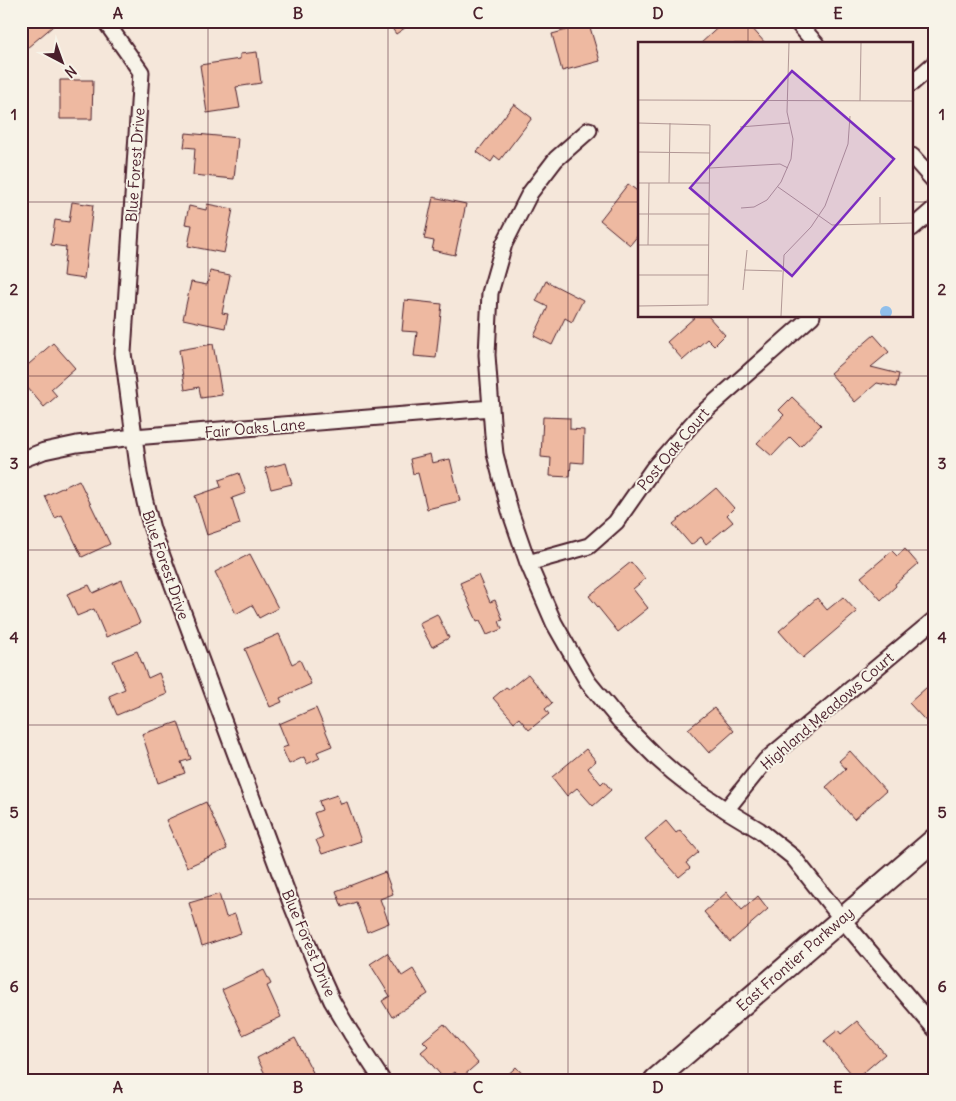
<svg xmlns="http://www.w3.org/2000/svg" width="956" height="1101" font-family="Delius,sans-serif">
  <rect width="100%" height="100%" fill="#f5e7da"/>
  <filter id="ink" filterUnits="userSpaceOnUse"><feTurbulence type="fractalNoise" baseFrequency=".02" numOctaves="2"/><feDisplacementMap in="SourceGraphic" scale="10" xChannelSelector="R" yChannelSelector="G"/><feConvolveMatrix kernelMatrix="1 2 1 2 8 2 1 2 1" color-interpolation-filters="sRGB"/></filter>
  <g filter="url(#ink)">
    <path fill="#eeb9a1" stroke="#4a1f2b" d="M21,21h38l-32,27 -6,-7z
      M387,21h28l-19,13z
      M738,21h20l-7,6 15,17h-66l24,-22 7,6z
      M589,24l11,37 -38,10 -10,-37z
      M257,52l4,31 -25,4 4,21 -33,5 -7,-48 40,-6v-5z
      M60,80h33l-1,39h-32z
      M514,104l18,14 -32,42 -5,-4 -4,6 -14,-10z
      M186,133l52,5 -4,41 -41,-4 2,-27 -11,-1z
      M628,184l12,9v40l-10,12 -30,-25z
      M433,197l33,7 -11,51 -23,-5 2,-9 -10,-2z
      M72,202l21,3 -9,74 -21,-3 3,-29 -15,-2 4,-25 14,2z
      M207,204l26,5 -9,44 -36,-7 4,-21 -7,-1 4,-18 17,4z
      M210,271l20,4 -8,38 6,1 -3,14 -42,-9 8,-37 16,3z
      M546,281l37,19 -11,22 -7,-4 -13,27 -18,-9 14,-29 -12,-6z
      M405,300l37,4 -6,54 -22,-2 3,-24 -15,-1z
      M696,316h12l17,19 -11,11 -7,-7 -24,21 -16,-18z
      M874,335l15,17 -18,15 28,7 -3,13 -19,-4 -22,19 -25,-29z
      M53,343l22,25 -24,21 6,7 -13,11 -23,-27v-9z
      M213,344l9,51 -21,3 -2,-11 -14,3 -6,-40z
      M792,397l29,28 -21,22 -10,-10 -18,19 -15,-13 27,-28 -5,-5z
      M543,417l27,1v11l14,1 -1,33 -12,-1 -1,15 -20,-1 1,-18 -10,-1z
      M430,454l2,9 18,-4 10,42 -33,8 -9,-36 -5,1 -3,-15z
      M286,463l6,21 -21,5 -6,-21z
      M239,473l7,20 -14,5 8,26 -33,11 -12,-39 26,-9 -2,-7z
      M79,480l31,64 -28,13 -20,-42 -7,3 -10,-22z
      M716,488l18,20 -7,7 6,7 -27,22 -5,-7 -10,8 -18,-21z
      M905,549l13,15 -23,20 1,2 -15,14 -20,-23 31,-26 5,5z
      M250,554l28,54 -19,10 -7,-13 -16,9 -21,-42z
      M631,562l14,17 -12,10 15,19 -30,24 -29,-36z
      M478,575l12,27 5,-2 8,20 -4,1 3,8 -15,6 -7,-15 -3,1 -17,-38z
      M122,580l18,43 -34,14 -12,-28 -17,7 -10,-22 22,-9 4,8z
      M843,597l14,15 -54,46 -24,-27 38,-33 10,12z
      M437,614l12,24 -17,9 -13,-24z
      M279,634l13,30 8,-4 11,24 -31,14 2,4 -12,5 -25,-58z
      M137,651l11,27 11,-5 8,21 -50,21 -8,-19 16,-7 -12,-28z
      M528,674l24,29 -7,6 4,5 -20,16 -10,-12 -5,4 -21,-24 13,-11 3,2z
      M935,680v51l-26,-28z
      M316,708l16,38 -15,6 3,6 -13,6 -3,-7 -15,7 -7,-16 6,-2 -9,-22z
      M714,708l20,23 -25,22 -21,-24z
      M178,722l13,37 -10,3 4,11 -27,10 -16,-49z
      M586,749l10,12 -8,7 13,16 3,-3 7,9 -18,16 -16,-18 -10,8 -15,-19z
      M850,751l36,40 -32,28 -28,-32 20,-18 -7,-8z
      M337,795l4,9 6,-2 14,39 -39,13 -6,-14 7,-3 -9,-24 8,-3 -3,-9z
      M206,802l21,47 -40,18 -21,-47z
      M666,821l10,12 4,-3 19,22 -13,11 4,5 -11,9 -34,-38z
      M385,872l8,22 -13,5 9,24 -22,9 -11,-30 -14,5 -6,-16z
      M727,892l15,18 16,-14 10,13 -38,33 -26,-30z
      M219,894l7,23 9,-3 6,19 -39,13 -13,-43z
      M387,953l15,23 11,-7 15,25 -36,23 -10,-16 8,-5 -20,-32z
      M264,970l7,14 -4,2 14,31 -38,18 -21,-45z
      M857,1021l28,33 -29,25 -32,-38 14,-11 3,4z
      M444,1024l34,39 -17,15 -6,-6 -10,8 -24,-28 7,-6 -5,-5z
      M295,1038l22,42h-49l-11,-22z
      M516,1067l12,13h-26z"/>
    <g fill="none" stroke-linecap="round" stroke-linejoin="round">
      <defs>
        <path id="street" d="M105,21l36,51 -18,281 16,121 6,28 7,27 139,374 27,67 14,31 19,32 31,47
          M796,21l20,23
          M912,83l23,-20
          M589,130l-33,29 -26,34 -26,51 -14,49 -3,62 6,80 2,19 8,31 7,26 18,52 26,60 13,23 21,36 32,39 37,37 16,14 19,15 34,23 33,20 34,27 49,62 93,110
          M912,156l23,26
          M912,228l23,-20
          M21,460l23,-9 33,-7 57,-7 357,-29
          M528,563l61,-17 27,-24 37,-53 45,-52 114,-101
          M726,810l40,-50 169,-141"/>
        <path id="secondary" d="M655,1080l280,-241"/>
      </defs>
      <use href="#street" stroke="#4a1f2b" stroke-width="19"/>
      <use href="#secondary" stroke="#4a1f2b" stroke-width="25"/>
      <use href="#street" stroke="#f7f3e8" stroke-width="15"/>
      <use href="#secondary" stroke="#f7f3e8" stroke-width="21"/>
    </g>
  </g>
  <path fill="none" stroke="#4a1f2b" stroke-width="1" stroke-opacity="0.55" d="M208,21v1059M388,21v1059M568,21v1059M748,21v23M21,202h619M912,202h23M748,316v764M21,376h914M21,550h914M21,725h914M21,899h914"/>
  <g text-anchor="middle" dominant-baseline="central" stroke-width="4" stroke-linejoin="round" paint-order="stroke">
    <g font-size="15" fill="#4a1f2b" stroke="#f7f3e8">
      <text transform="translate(135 165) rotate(-86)">Blue Forest Drive</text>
      <text transform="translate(255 428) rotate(-5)">Fair Oaks Lane</text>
      <text transform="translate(673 449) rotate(-50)">Post Oak Court</text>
      <text transform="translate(166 565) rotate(71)">Blue Forest Drive</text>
      <text transform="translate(827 711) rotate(-41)">Highland Meadows Court</text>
      <text transform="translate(309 943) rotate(67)">Blue Forest Drive</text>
      <text transform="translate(795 959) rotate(-41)">East Frontier Parkway</text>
    </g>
  </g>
  <g transform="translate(638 42)">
    <rect width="275" height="275" fill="#f5e7da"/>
    <path d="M242 270a6 6 0 1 1 12 0a6 6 0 1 1-12 0Z" fill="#90bfeb"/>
    <path fill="none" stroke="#b19794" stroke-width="1" d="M0,58l275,1M222,59l1,-58M0,81l72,2 -2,180 -70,1M102,85l50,-4M0,110l72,1M72,126l70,-4 8,4M0,141h71M31,141l1,-60M140,145l54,38 81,-2M103,166l13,-1 13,-7 14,-18 10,-23 2,-20 -6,-27 2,-69M0,172h71M242,181v-26M0,203h71M10,203l1,-62M106,228l38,1M0,233h71M105,248l4,-40M143,274l3,-61 27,-28 14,-21 23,-62 2,-28"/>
    <path fill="#7b2cbf" fill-opacity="0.15" stroke="#7b2cbf" stroke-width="2.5" d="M154,29l102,88 -102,117 -102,-88z"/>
    <rect width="275" height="275" fill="none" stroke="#4a1f2b" stroke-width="2.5"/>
  </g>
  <rect width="956" height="1101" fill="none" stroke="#f7f3e8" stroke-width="55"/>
  <g transform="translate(62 62) rotate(139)" stroke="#f7f3e8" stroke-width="4" paint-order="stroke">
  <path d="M0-4L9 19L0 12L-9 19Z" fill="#4a1f2b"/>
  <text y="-8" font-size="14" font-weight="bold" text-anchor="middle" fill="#4a1f2b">N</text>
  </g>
  <rect x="28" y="28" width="900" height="1046" fill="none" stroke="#4a1f2b" stroke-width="2"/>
  <g font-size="16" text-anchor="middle" font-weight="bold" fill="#4a1f2b">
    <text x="118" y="19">A</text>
    <text x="298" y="19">B</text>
    <text x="478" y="19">C</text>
    <text x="658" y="19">D</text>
    <text x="838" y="19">E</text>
    <text x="14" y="120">1</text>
    <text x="942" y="120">1</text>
    <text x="14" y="295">2</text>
    <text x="942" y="295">2</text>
    <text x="14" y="469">3</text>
    <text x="942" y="469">3</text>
    <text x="14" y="643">4</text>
    <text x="942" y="643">4</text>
    <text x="14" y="818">5</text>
    <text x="942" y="818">5</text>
    <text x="14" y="992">6</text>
    <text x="942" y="992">6</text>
    <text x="118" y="1093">A</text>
    <text x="298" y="1093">B</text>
    <text x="478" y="1093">C</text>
    <text x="658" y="1093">D</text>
    <text x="838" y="1093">E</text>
  </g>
</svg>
